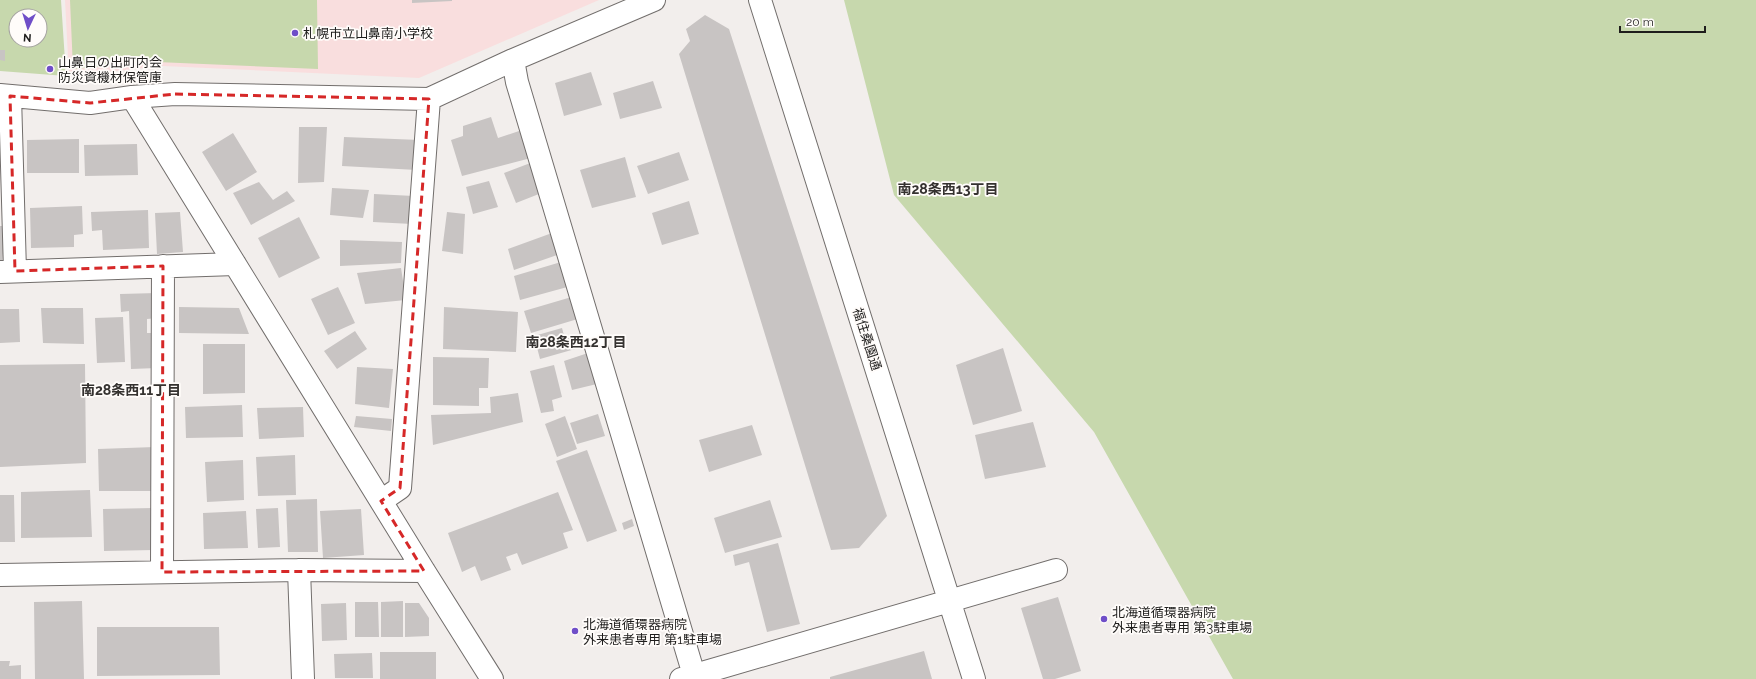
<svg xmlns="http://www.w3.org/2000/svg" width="1756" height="679" font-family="Raleway,'Noto Sans JP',sans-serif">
  <rect width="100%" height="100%" fill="#f2eeec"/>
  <path fill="#f9dede" d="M65,0h534l-180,78 -256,-12 -94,10z"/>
  <path fill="#c7d8ad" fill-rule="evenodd" d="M0,0h61l5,76 -66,-5zM16,16h24v24h-24z
    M70,0h247l1,69 -161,-7 -84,7z
    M844,0h912v679h-523l-139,-247 -200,-237z"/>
  <path fill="#c8c4c3" d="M412,0h40v1l-40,2z
    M705,15l24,14 158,487 -28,32 -28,2 -152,-496 11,-13 -4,-12z
    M0,50h5v11l-5,-1z
    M591,72l11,33 -38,11 -9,-33z
    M653,81l9,27 -42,11 -7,-26z
    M491,117l7,21 24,-8 9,28 -69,18 -11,-36 12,-4v-10z
    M299,127h28l-3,55 -26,1z
    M233,133l24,39 -31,19 -24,-39z
    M344,137l76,3 -3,30 -75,-4z
    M79,139v34h-52v-33z
    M137,144l1,31 -53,1 -1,-31z
    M679,152l10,28 -41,14 -11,-28z
    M625,157l11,40 -44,11 -12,-38z
    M533,162l11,30 -28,11 -12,-30z
    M489,181l9,26 -25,7 -7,-27z
    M259,182l14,18 14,-9 8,10 -44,24 -18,-32z
    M332,188l37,2 -6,28 -33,-3z
    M374,194l40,2 -2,28 -39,-2z
    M689,201l10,33 -37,11 -10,-32z
    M82,206l1,28 -9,1v12l-43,1 -1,-40z
    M148,210l1,38 -46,2 -1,-20 -10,1 -1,-19z
    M180,212l3,40 -26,2 -2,-41z
    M447,212l18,2 -2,40 -21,-3z
    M299,217l21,41 -41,20 -21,-40z
    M0,226h9l2,27h-8l-1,12h-2z
    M552,233l8,21 -46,16 -6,-21z
    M340,240l62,2 -1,21 -61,3z
    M561,262l10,24 -51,14 -6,-24z
    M401,268l5,32 -41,4 -8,-31z
    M338,287l17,36 -27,12 -17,-36z
    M157,293l1,25 -11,1v14h9l1,35 -26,1 -2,-58 -8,1 -1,-18z
    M575,296l6,22 -50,15 -7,-22z
    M179,307l60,1 10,26 -70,-1z
    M444,307l74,5 -2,40 -73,-3z
    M41,308h42l1,36 -41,-1z
    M0,309h19l1,33 -20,1z
    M123,317l2,45 -28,1 -2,-45z
    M562,328l3,11 13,-3 4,11 -42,12 -6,-23z
    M355,331l12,18 -30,20 -13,-18z
    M203,344h42v49l-42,1z
    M1003,348l19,63 -49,14 -17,-60z
    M591,352l10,31 -29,7 -8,-29z
    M433,357l56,1 -1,30h-9v18l-46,-1z
    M85,364l1,99 -86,4v-102z
    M554,365l8,32 -10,3 2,11 -13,2 -11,-42z
    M357,367l36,2 -4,39 -34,-4z
    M518,393l5,29 -90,23 -2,-30 60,-2 -1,-16z
    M242,405l1,32 -57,1 -1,-31z
    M303,407l1,30 -45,2 -2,-31z
    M598,414l7,22 -28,8 -7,-21z
    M356,416l36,3 -1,12 -37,-4z
    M565,416l12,33 -20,8 -12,-33z
    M1033,422l13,45 -61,12 -10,-44z
    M752,425l10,30 -53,17 -10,-32z
    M155,447l3,44h-59l-1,-42z
    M587,450l30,81 -30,11 -31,-81z
    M295,455l1,40 -38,1 -2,-39z
    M243,460l1,40 -37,2 -2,-40z
    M90,490l2,47 -71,1v-46z
    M558,492l15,38 -10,3 5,15 -46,17 -5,-12 -11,4 5,13 -30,11 -6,-15 -13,6 -14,-39z
    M0,495h14l1,47h-15z
    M317,499l1,53h-30l-2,-52z
    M770,500l12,37 -57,16 -11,-35z
    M153,508l1,42 -50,1 -1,-42z
    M278,508l2,39 -22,1 -2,-39z
    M361,509l3,46 -41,3 -3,-47z
    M246,511l2,37 -44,1 -1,-36z
    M632,519l2,7 -10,4 -2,-7z
    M778,543l22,81 -33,8 -18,-70 -14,4 -2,-11z
    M1058,597l23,74 -26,8h-12l-22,-71z
    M82,601l2,78h-49l-1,-77z
    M403,601v36h-22v-35z
    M355,602h23l1,35h-24z
    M346,603l1,37 -25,1 -1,-37z
    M405,603h14l10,15v18l-24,1z
    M97,627h122l1,48 -123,1z
    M924,651l8,28h-102v-2z
    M380,652h56v27h-56z
    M372,653l1,25h-38l-1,-24z
    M0,661h10l-1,5 12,-1v14h-21z"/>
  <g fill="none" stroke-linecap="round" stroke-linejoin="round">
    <defs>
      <path id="minor" d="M760,0l214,679
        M513,60l4,22 177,593
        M0,95l90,8 42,-6 43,-3 254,5 84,-39 141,-60
        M10,96l5,175
        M132,97l292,474 68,108
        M0,272l235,-8
        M381,501l19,-13 29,-389
        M299,570l4,109
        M162,572l1,-306
        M0,575l299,-5 125,1
        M681,679l375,-109"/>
    </defs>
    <use href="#minor" stroke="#726e6c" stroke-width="24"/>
    <use href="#minor" stroke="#fff" stroke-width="22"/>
  </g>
  <path fill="none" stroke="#d62828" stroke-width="3" stroke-dasharray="8 5" stroke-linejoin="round" d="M175,94l254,5 -29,389 -19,13 43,70 -262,1 1,-306 -148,5 -5,-175 80,7z"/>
  <g fill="#6f4ec8" stroke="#fffcfa" stroke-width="1.5">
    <circle cx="295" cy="33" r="4"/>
    <circle cx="50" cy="69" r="4"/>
    <circle cx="1104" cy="619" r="4"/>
    <circle cx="575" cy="631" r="4"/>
  </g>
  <g text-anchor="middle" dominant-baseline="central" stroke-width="3.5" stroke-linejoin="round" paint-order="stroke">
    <g font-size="13" fill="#1e1d1c" stroke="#fffcfa" text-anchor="start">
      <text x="303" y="33">札幌市立山鼻南小学校</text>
      <text x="58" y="62">山鼻日の出町内会<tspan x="58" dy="15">防災資機材保管庫</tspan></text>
      <text x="1112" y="612">北海道循環器病院<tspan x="1112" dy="15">外来患者専用 第3駐車場</tspan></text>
      <text x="583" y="624">北海道循環器病院<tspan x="583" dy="15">外来患者専用 第1駐車場</tspan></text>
    </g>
    <g font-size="13" fill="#1e1d1c" stroke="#fffcfa">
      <text transform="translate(867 339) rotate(72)">福住桑園通</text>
    </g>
    <g font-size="14" font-weight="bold" fill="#353230" stroke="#fffcfa">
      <text x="948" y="189">南28条西13丁目</text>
      <text x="576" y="342">南28条西12丁目</text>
      <text x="131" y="390">南28条西11丁目</text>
    </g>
  </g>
  <g transform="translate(28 28) rotate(184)"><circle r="19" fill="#fffcfa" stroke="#a5a3a1"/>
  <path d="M0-3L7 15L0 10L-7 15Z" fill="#6f4ec8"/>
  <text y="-6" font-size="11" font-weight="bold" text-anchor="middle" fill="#1e1d1c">N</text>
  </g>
  <path d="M1620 26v6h85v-6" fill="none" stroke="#1e1d1c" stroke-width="2"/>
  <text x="1626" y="26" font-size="12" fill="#1e1d1c" stroke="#fffcfa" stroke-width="3" paint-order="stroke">20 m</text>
</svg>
